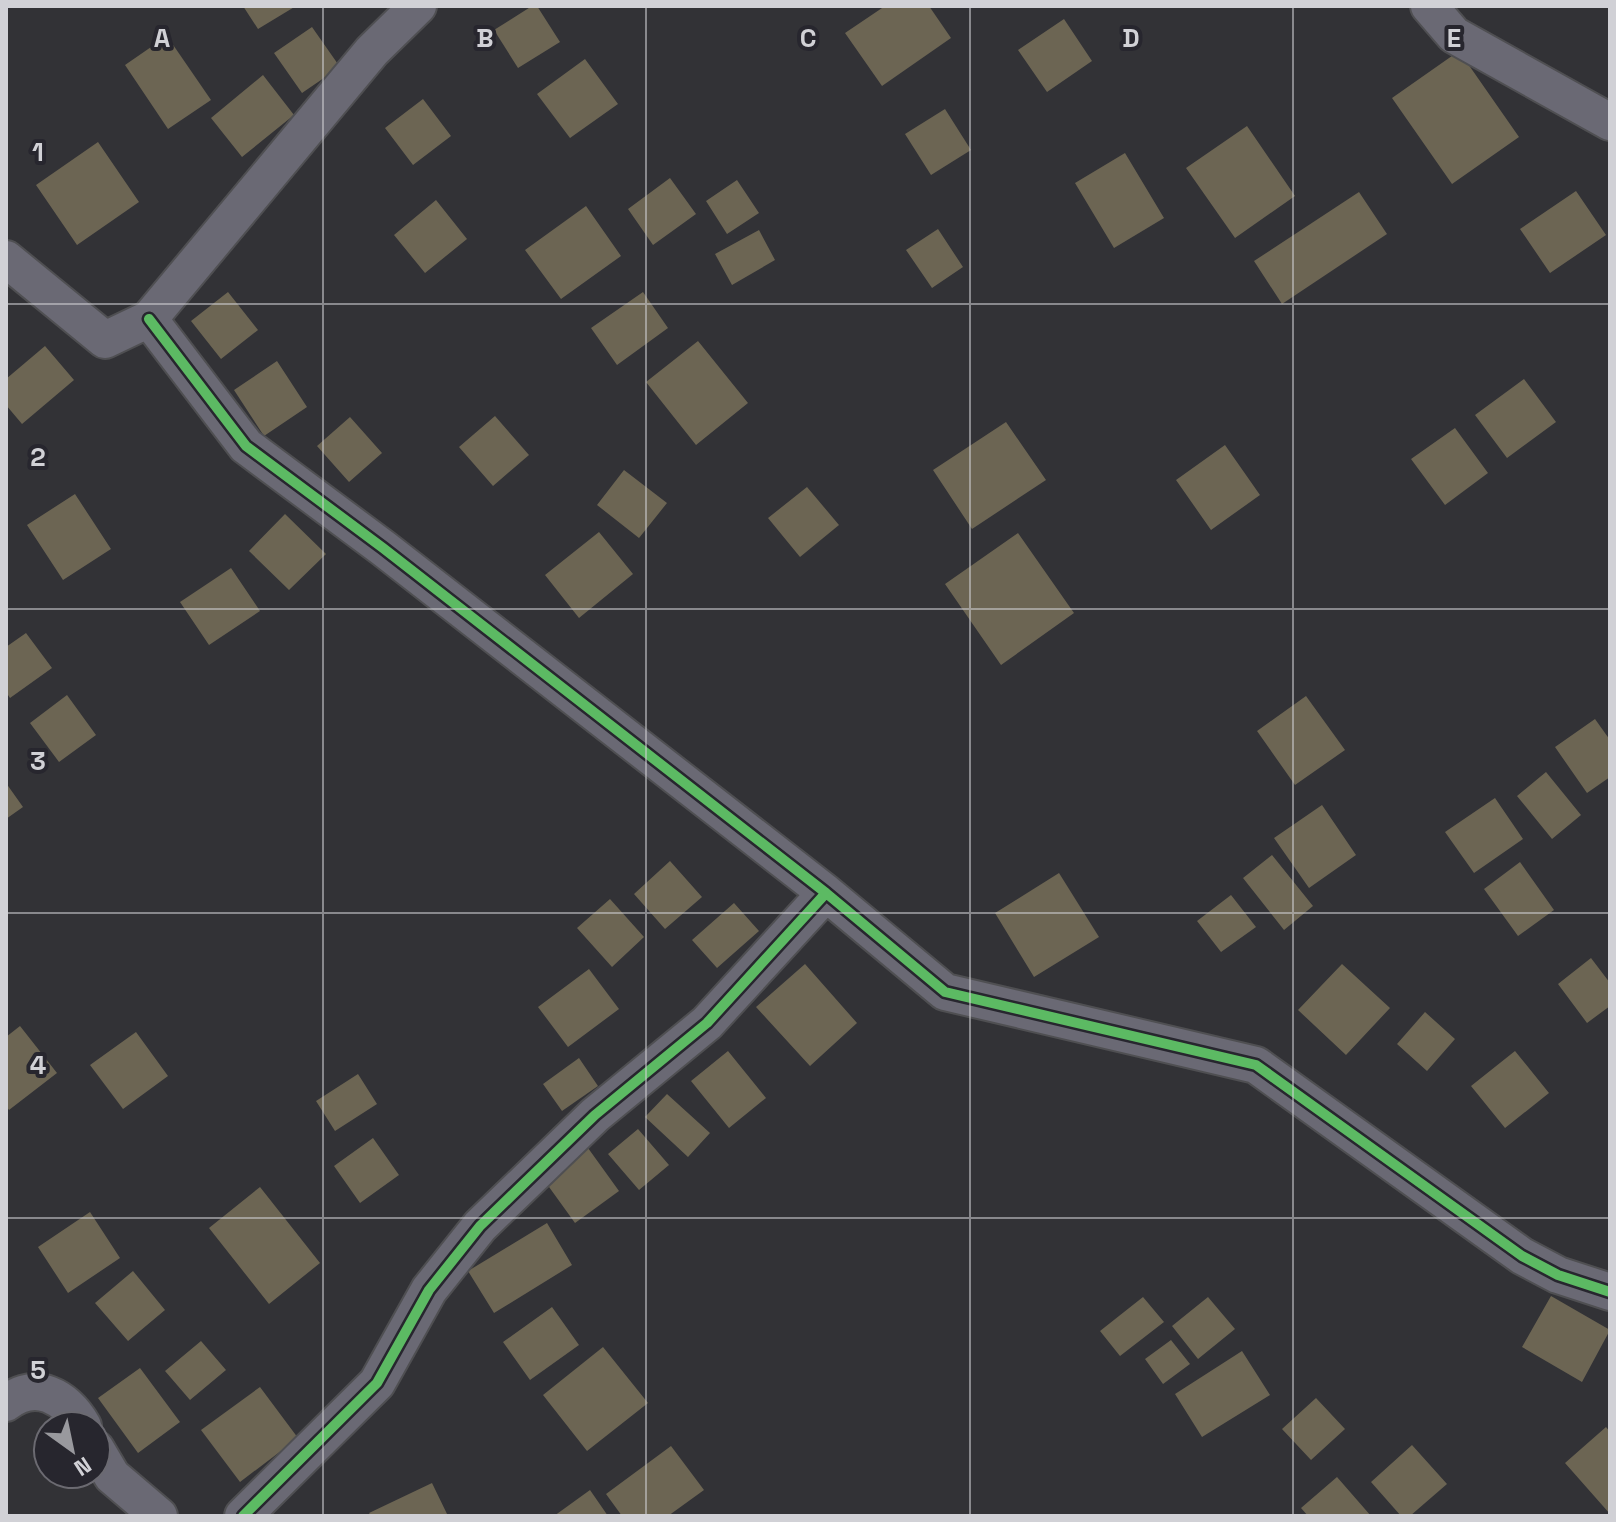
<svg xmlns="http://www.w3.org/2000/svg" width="1616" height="1522" font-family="'Space Grotesk',sans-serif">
  <rect width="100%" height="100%" fill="#323236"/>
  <path fill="#6c6553" d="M243,6h53l-38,23z
    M532,6h5l23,36 -42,26 -24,-38z
    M885,6h44l22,32 -69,48 -37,-53z
    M1064,19l28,42 -45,31 -29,-42z
    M312,27l28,40 -38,26 -28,-40z
    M167,36l44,64 -43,29 -43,-64z
    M1459,51l60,86 -67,47 -60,-86z
    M585,59l33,45 -48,34 -33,-44z
    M263,75l31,40 -52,42 -31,-39z
    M423,99l28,37 -38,29 -28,-37z
    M945,109l26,41 -40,25 -26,-41z
    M1247,126l48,70 -60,42 -49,-70z
    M98,142l41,60 -62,43 -41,-60z
    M1125,153l39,65 -50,30 -39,-65z
    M670,178l26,36 -43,31 -25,-36z
    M737,180l22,33 -32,21 -21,-33z
    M1576,191l30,44 -56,38 -30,-44z
    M1359,192l28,42 -105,70 -28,-43z
    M436,200l31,39 -42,34 -31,-38z
    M586,206l35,50 -60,43 -36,-49z
    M938,229l25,38 -31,21 -26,-38z
    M759,230l16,30 -43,25 -17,-31z
    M228,292l30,38 -37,29 -30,-38z
    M643,292l25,36 -51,37 -26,-37z
    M698,341l50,62 -52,42 -50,-63z
    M45,346l29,34 -52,44 -16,-19v-26z
    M277,361l30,46 -43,29 -30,-46z
    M1524,379l32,43 -49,36 -32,-43z
    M495,416l34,39 -36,31 -34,-39z
    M350,417l32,36 -33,29 -32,-36z
    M1006,422l40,58 -74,49 -39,-59z
    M1455,428l33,45 -43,32 -34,-46z
    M1225,445l35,50 -49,35 -35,-50z
    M624,470l43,33 -28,35 -42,-33z
    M807,487l32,38 -39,32 -32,-39z
    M75,494l36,55 -48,31 -36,-55z
    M285,514l41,40 -37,36 -40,-39z
    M599,532l34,42 -54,44 -34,-43z
    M1018,533l56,80 -73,52 -56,-81z
    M231,568l29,43 -51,34 -29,-43z
    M26,633l26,35 -42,30 -4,-6v-45z
    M67,695l29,40 -37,27 -29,-39z
    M1306,696l39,54 -50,35 -38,-54z
    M1595,719l15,21v37l-23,16 -32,-46z
    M1546,772l35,43 -29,24 -35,-43z
    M6,783l17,24 -17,12z
    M1495,798l28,41 -49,34 -29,-41z
    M1322,805l34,50 -47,33 -35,-50z
    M1272,855l41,51 -29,24 -41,-52z
    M670,861l32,36 -37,32 -31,-35z
    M1520,862l34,48 -36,26 -34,-47z
    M1059,873l40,64 -65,40 -39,-64z
    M1231,895l25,32 -35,25 -24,-31z
    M610,899l34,38 -32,30 -35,-39z
    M734,903l25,28 -42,37 -25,-28z
    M1591,958l19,25v23l-23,17 -29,-39z
    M805,964l52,59 -47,43 -54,-59z
    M1342,964l48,44 -44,47 -48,-45z
    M589,969l30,40 -51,38 -30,-40z
    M1425,1012l30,27 -28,32 -30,-27z
    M20,1026l37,47 -48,37 -3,-4v-69z
    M136,1032l32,44 -45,33 -33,-44z
    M728,1051l38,47 -37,30 -38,-47z
    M1515,1051l34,42 -44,35 -34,-42z
    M579,1058l19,28 -36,25 -19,-27z
    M358,1074l19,30 -42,27 -19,-30z
    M667,1094l43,39 -22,24 -43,-40z
    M638,1129l31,36 -30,25 -31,-36z
    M373,1138l26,37 -39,28 -26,-37z
    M588,1148l31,43 -44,32 -31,-43z
    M260,1187l60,76 -51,41 -60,-76z
    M90,1212l30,46 -52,35 -30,-46z
    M547,1223l25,42 -78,48 -26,-42z
    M133,1271l32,39 -37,31 -33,-38z
    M1551,1296l59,34 -28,52 -60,-35z
    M1143,1297l21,25 -44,34 -20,-25z
    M1208,1297l27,32 -37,30 -26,-33z
    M552,1307l27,38 -49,35 -27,-38z
    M1171,1340l19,24 -27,20 -18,-25z
    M201,1341l25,29 -36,30 -25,-29z
    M603,1347l45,56 -61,48 -44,-56z
    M1242,1351l28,44 -68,42 -27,-43z
    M140,1368l40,54 -42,31 -40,-55z
    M260,1387l38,51 -58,44 -39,-52z
    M1316,1398l29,31 -34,31 -29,-31z
    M1606,1427l4,5v82l-45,-51z
    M1412,1445l35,39 -37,32h-9l-30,-34z
    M671,1446l33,44 -36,26h-46l-16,-22z
    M1337,1477l34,39h-63l-7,-8z
    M432,1483l16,33h-77l-2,-3z
    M590,1490l18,26h-54z"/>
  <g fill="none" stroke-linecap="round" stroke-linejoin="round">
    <defs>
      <path id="street" d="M1429,6l25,29 156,87
        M6,259l99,81 44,-21 223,-268 46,-45
        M149,319l97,127 137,102 443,345 119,99 311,73 266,191 36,19 52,17
        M6,1403c30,-24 60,-6 77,23
        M96,1449l16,27 47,40
        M243,1516l134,-133 52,-93 51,-64 115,-111 112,-92 119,-130"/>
    </defs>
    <use href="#street" stroke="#4f4f52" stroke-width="40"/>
    <use href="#street" stroke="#6a6974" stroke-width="36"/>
    <defs>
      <path id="cycleway" d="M149,319l97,127 137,102 443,345 119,99 311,73 266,191 36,19 52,17
        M243,1516l134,-133 52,-93 51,-64 115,-111 112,-92 119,-130"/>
    </defs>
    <use href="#cycleway" stroke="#27262e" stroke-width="15"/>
    <use href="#cycleway" stroke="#5cba63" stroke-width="10"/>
  </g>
  <path fill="none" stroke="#d1d1d6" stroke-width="2" stroke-opacity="0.55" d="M323,6v1510M646,6v1510M970,6v1510M1293,6v1510M6,304h1604M6,609h1604M6,913h1604M6,1218h1604"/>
  <g font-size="26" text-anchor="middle" font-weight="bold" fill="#d1d1d6" stroke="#27262e" stroke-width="8" stroke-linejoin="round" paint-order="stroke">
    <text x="162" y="47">A</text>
    <text x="485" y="47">B</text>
    <text x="808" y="47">C</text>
    <text x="1131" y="47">D</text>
    <text x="1454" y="47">E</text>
    <text x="38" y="161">1</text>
    <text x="38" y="466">2</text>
    <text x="38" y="770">3</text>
    <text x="38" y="1074">4</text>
    <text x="38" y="1379">5</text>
  </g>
  <rect width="1616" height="1522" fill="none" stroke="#d1d1d6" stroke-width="16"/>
  <g transform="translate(72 1450) rotate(147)"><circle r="38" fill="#27262e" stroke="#6b6a71" stroke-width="2"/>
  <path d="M0-6L14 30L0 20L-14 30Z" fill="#99999e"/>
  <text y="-12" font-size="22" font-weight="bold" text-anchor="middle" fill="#d1d1d6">N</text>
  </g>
</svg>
